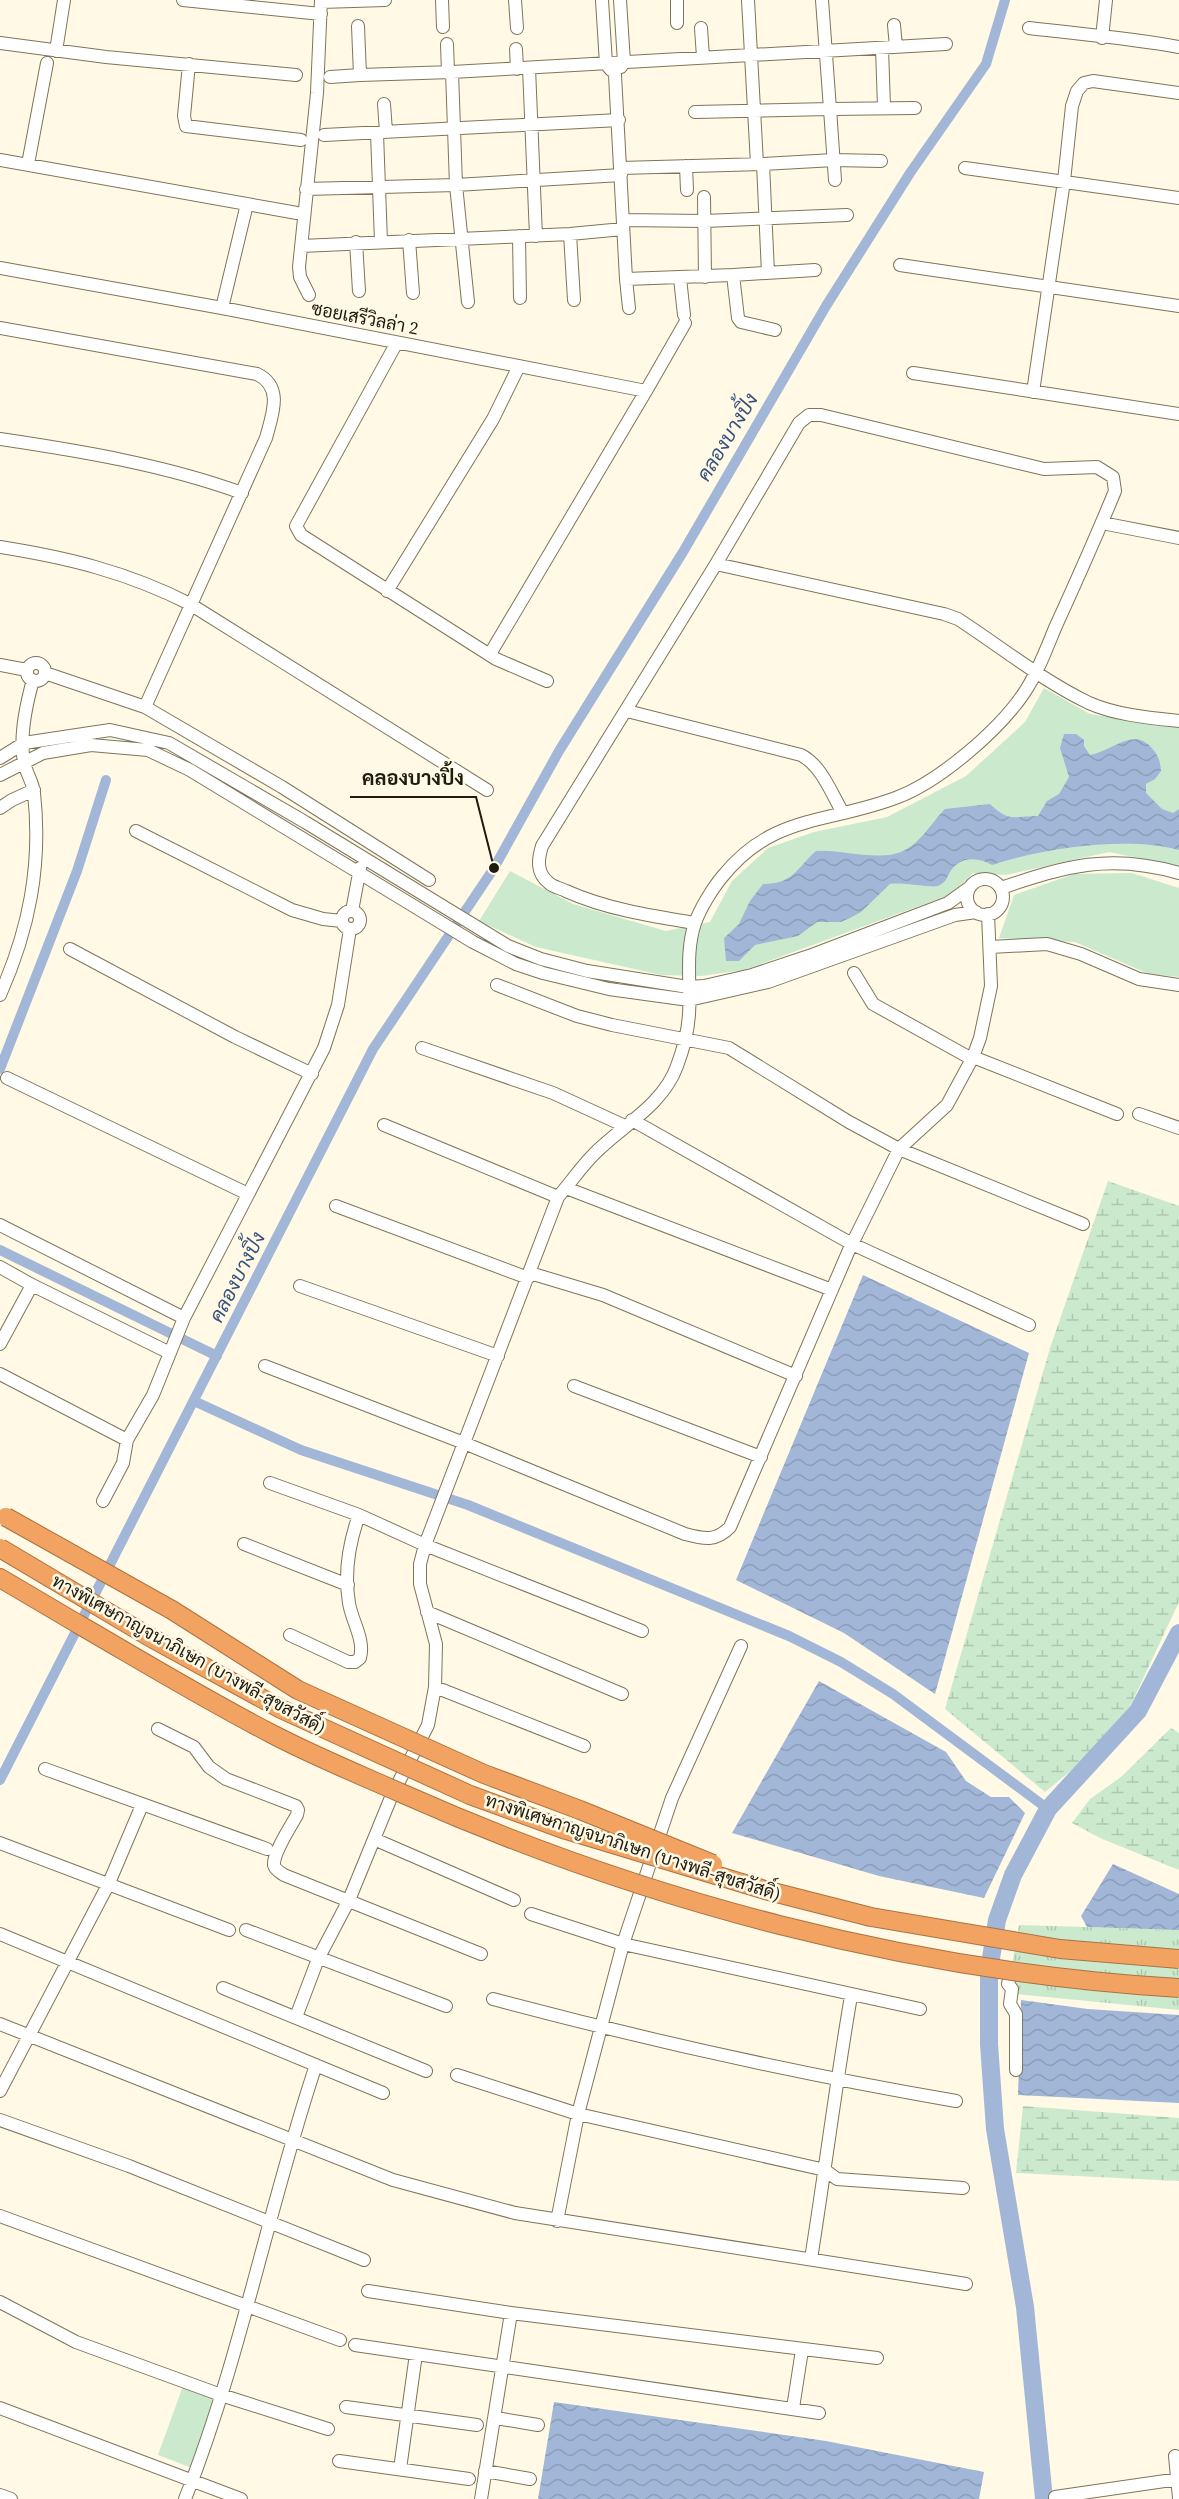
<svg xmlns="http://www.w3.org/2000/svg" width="1179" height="2499" font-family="'Source Serif 4',Sarabun,serif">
  <defs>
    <pattern id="grass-tufts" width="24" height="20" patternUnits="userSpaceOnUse" patternTransform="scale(1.5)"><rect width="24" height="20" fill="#cbeacd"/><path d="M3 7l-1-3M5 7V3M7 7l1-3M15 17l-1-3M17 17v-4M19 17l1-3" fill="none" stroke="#aec8af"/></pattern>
    <pattern id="wetland-marsh" width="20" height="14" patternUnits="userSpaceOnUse" patternTransform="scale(1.5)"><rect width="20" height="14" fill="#cbeacd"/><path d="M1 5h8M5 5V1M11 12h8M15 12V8" fill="none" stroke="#aec8af"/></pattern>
    <pattern id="water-waves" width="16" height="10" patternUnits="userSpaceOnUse" patternTransform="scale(1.5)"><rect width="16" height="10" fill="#a2b7d7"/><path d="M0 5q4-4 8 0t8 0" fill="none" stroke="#8b9db7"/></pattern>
  </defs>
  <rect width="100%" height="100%" fill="#fff9e6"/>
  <path fill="url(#grass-tufts)" d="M1019,1925l160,5v80l-172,-17z"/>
  <path fill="url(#wetland-marsh)" d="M1108,1181l71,25v396l-61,130 -73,60 -100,-83 105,-361z
    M1171,1728l8,5v137l-79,-32 -28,-15 18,-24 31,-22z
    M1023,2106l156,12v63l-163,-8z"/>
  <path fill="#cbeacd" d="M1044,688l46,26 89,14v138l-70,-14 -103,23 -33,-2 -21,21 -208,76 -43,6 -40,-1 -125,-28 -57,-26 31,-50 63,33 93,27 44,-9 22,-41 36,-33 46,-16 73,-15 79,-41 59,-54z
    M1132,873l47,15v89l-30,-3 -74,-32 -76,-4 15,-43 60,-21z
    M183,2386l34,13 -25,69 -34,-13z"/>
  <path fill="url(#water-waves)" d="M1064,734h12l8,6v6l6,9c22,-4 42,-27 60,-9 8,9 10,13 11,25l-6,8 -9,5v9l16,16 11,4 6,-4v41c-51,-14 -136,-2 -187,15 -12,-7 -29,-9 -39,3 -6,6 -5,14 -15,18 -7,2 -35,-4 -48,-2l-29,28 -11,6 -9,4h-24l-19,14 -43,9 -16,16h-13l-2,-23 15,-14 11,-23 13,-17c30,0 33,-15 53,-33 27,-2 64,12 89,-1 16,-8 28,-29 40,-41l45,-5c20,19 24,12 48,12l9,-15 12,-7 10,-17 -9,-29z
    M863,1275l166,78 -94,341 -91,-61 -108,-53z
    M819,1681l127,71 20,29 25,16h18l16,16 -41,85 -105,-22 -147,-43z
    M1113,1864l66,30v36l-92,-3 -6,-11z
    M1021,2000l67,9 91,6v88l-161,-8z
    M554,2402l272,39 158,31 -5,27h-441z"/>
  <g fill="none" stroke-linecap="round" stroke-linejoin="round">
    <path stroke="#a2b7d7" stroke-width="10" d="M0,1069l77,-198 29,-91
      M0,1250l217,106
      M194,1401l107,49 167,55 321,131 52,26 52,32 155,115
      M0,1780l373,-731 121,-181 65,-117 124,-199 143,-246 84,-133 76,-109 19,-64"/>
    <path stroke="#a2b7d7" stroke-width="18" d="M1044,2499l-19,-192 -30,-178 -6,-85v-73l8,-51 16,-45 35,-66 90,-98 41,-78"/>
    <defs>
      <path id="minor" d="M183,0l138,14
        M442,0l1,27
        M515,0l2,28
        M602,0l4,64 5,6
        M620,0l4,62 -3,5
        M677,0v23
        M748,0l9,164
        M321,2l64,-2
        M894,25l2,22
        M358,26l2,49 92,-3 494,-28
        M701,28l2,29
        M1029,28c50,6 100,10 150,19
        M1102,38l4,-38
        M0,43l106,14 190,18
        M447,44l1,29
        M882,48l2,59
        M516,49l1,20
        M56,51l8,-51
        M189,64l-5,52 2,10 115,14
        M529,68l7,168
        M452,72l4,113 12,117
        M615,75l11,204 107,-4 5,43 3,4 34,8
        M330,77l30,-2
        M384,104l2,28
        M695,112l135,-3 -8,-109
        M377,133l4,109
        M324,135l295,-15
        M0,160l297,53
        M28,164l19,-101
        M763,164l71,-4 47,1
        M686,166l1,24
        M621,168l142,-4 5,109
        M965,168l214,30
        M835,180l-5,-71 85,-1
        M306,189l150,-4 165,-10
        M704,197l1,80
        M623,220l82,1 142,-6
        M570,234l4,66
        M519,236l1,62
        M409,240l4,53
        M356,242l3,49
        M301,246l269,-12 53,-5
        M900,265l279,41
        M0,268l222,40 424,83 39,-68
        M733,275l82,-5
        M680,278l4,37
        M626,279l3,29
        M309,295l-9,-18 -1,-10 18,-174 4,-93
        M222,308l25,-104
        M0,328l257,46c27,13 15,41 9,64l-121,269
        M396,344l-100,182 5,9 195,124 51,22
        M913,373l266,41
        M1033,392l31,-211 8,-75 5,-15 7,-8 9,-2 86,12
        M0,439c81,12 165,26 242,54
        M1102,523l77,15
        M0,547c69,11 127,25 190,57l297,186
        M716,564l228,50 14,5c43,28 85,62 131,84 27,12 61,15 90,18
        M387,591l106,-172 26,-53
        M490,654l156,-263
        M27 672a9 9 0 1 1 18 0a9 9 0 1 1-18 0Z
        M0,665l27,5
        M45,673l100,34 137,80 147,93
        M627,711l174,44c21,11 30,38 42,58
        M0,758l24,-15 86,-13 59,13 136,79 203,124 33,13 46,12 101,16 16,-1 48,-11 57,-19 139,-53 21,-15
        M0,775l43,-22 48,-8 57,5 42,20 283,172 43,22 27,9 66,16 80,11 79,-18 187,-67 21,-3
        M0,808l12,-8 22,-10
        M136,831l156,79 31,9 19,2
        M967 897a18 18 0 1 1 36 0a18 18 0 1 1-36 0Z
        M1001,888c65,-22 109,-35 178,-15
        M342 920a9 9 0 1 1 18 0a9 9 0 1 1-18 0Z
        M352,911l8,-43
        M990,947l57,-3 34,10 58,25 40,6
        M70,949l165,88 77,37
        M854,973l19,31 99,55
        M497,985l80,31 35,9 117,23 120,74 50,27 184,75
        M0,995c29,-65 42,-130 34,-202 -1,-11 -8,-20 -10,-31 -5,-26 2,-57 9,-82
        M422,1048l131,45 72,33
        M973,1057l144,57
        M7,1078l241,116
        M1139,1114l40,14
        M632,1120l220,124 177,81
        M384,1125l174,72
        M566,1188l266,102
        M336,1206l192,72
        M0,1225l184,93
        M0,1267l32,18 138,68
        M530,1273l73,22 193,81
        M300,1286l198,70
        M0,1344l32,-59
        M265,1366l199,77 221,91c19,5 31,8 45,-7l119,-277 50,-101 48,-44 26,-48 7,-19 11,-52 -3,-72
        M0,1374l127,66
        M574,1386l187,71
        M270,1483l89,32 66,30 217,86
        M103,1501l20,-38 4,-23 26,-45 31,-77 140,-270 14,-43 12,-76
        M244,1544l104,41
        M427,1612l195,82
        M290,1635l58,27h7l5,-4c5,-19 -8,-36 -11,-55 -5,-30 0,-60 10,-88
        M435,1687l149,59
        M158,1729l36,18 15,20 17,12 70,27 2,4 -1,5c-6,11 -24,38 -23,50 1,5 6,7 10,10l197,79
        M45,1769l222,80
        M374,1839l140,61
        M0,1843l229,87
        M531,1914l92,30 297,65
        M246,1930l200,76
        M0,1934l383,159
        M1011,1970l-3,14 4,5 -2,15 6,10v56
        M223,1988l203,83
        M493,1999c153,41 307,75 463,102
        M296,2017l22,-58 31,-59 43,-105 36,-70 7,-38 1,-43 -16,-60v-20l5,-19 133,-348c13,-15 23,-30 37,-44 28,-28 68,-48 82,-87 6,-16 11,-34 12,-52 2,-29 -4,-62 6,-91 5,-14 17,-34 27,-46 51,-64 107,-53 176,-80 42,-16 101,-67 126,-104 13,-19 22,-43 31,-65 21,-46 41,-91 60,-137l-2,-14 -16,-10 -53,2 -223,-54h-12l-10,8 -83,141 -174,282c-4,13 -6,27 7,37 4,4 11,5 17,8 40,18 85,25 129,32
        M0,2024l393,156 122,33 451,71
        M457,2075l121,39 247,56 12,9 126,9
        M0,2091l109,-208 33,-78
        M0,2120l129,46 235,94
        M0,2216l340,124
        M557,2221l21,-107 45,-170 49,-146 69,-152
        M811,2259c14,-88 25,-176 40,-263
        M368,2291l143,22 366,45
        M0,2302l76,40 145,53 107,34
        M355,2345l464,68
        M346,2407l131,18
        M0,2408l241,91
        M793,2408l9,-58
        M496,2418l42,7
        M1175,2456l4,42
        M339,2461l130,18
        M400,2469l16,-115
        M485,2471l45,8
        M0,2495l11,4
        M1055,2497l124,-18
        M185,2499c56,-141 83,-291 131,-434
        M481,2499l30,-186"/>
      <path id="highway" d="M0,1578l78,46"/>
    </defs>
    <use href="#minor" stroke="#7e7559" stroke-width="14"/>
    <use href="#highway" stroke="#a87344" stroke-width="20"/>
    <use href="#minor" stroke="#fff" stroke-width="12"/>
    <use href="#highway" stroke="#f3a361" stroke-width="18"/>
    <defs>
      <path id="highway-bridge" d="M6,1517l166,93 126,80 186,84 96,36 133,54
        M0,1548l148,88 133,73 189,86 96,35 199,60 106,27 189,32 119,10
        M78,1624c64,37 128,76 194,110 42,22 86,40 129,59 245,109 509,179 778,195"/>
    </defs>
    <use href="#highway-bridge" stroke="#a87344" stroke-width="20" stroke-linecap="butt"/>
    <use href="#highway-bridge" stroke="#f3a361" stroke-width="18"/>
  </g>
  <g text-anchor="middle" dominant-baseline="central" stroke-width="5" stroke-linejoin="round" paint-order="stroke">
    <g font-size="18" fill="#1e1b0f" stroke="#fff9e6">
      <text transform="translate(365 318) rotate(11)">ซอยเสรีวิลล่า 2</text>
      <text transform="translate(189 1654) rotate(29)">ทางพิเศษกาญจนาภิเษก (บางพลี-สุขสวัสดิ์)</text>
      <text transform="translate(633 1847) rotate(18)">ทางพิเศษกาญจนาภิเษก (บางพลี-สุขสวัสดิ์)</text>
    </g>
    <g font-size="20" font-style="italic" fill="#35527e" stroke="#fff9e6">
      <text transform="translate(727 437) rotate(-59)">คลองบางปิ้ง</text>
      <text transform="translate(237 1277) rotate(-63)">คลองบางปิ้ง</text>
    </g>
  </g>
  <path fill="none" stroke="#1e1b0f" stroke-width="2" d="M494 868L476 797H350"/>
  <circle fill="#1e1b0f" stroke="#fff9e6" stroke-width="2" cx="494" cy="868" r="6"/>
  <g font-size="20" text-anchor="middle" font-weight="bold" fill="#1e1b0f" stroke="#fff9e6" stroke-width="5" stroke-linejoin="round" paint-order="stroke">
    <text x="413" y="785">คลองบางปิ้ง</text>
  </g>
</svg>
